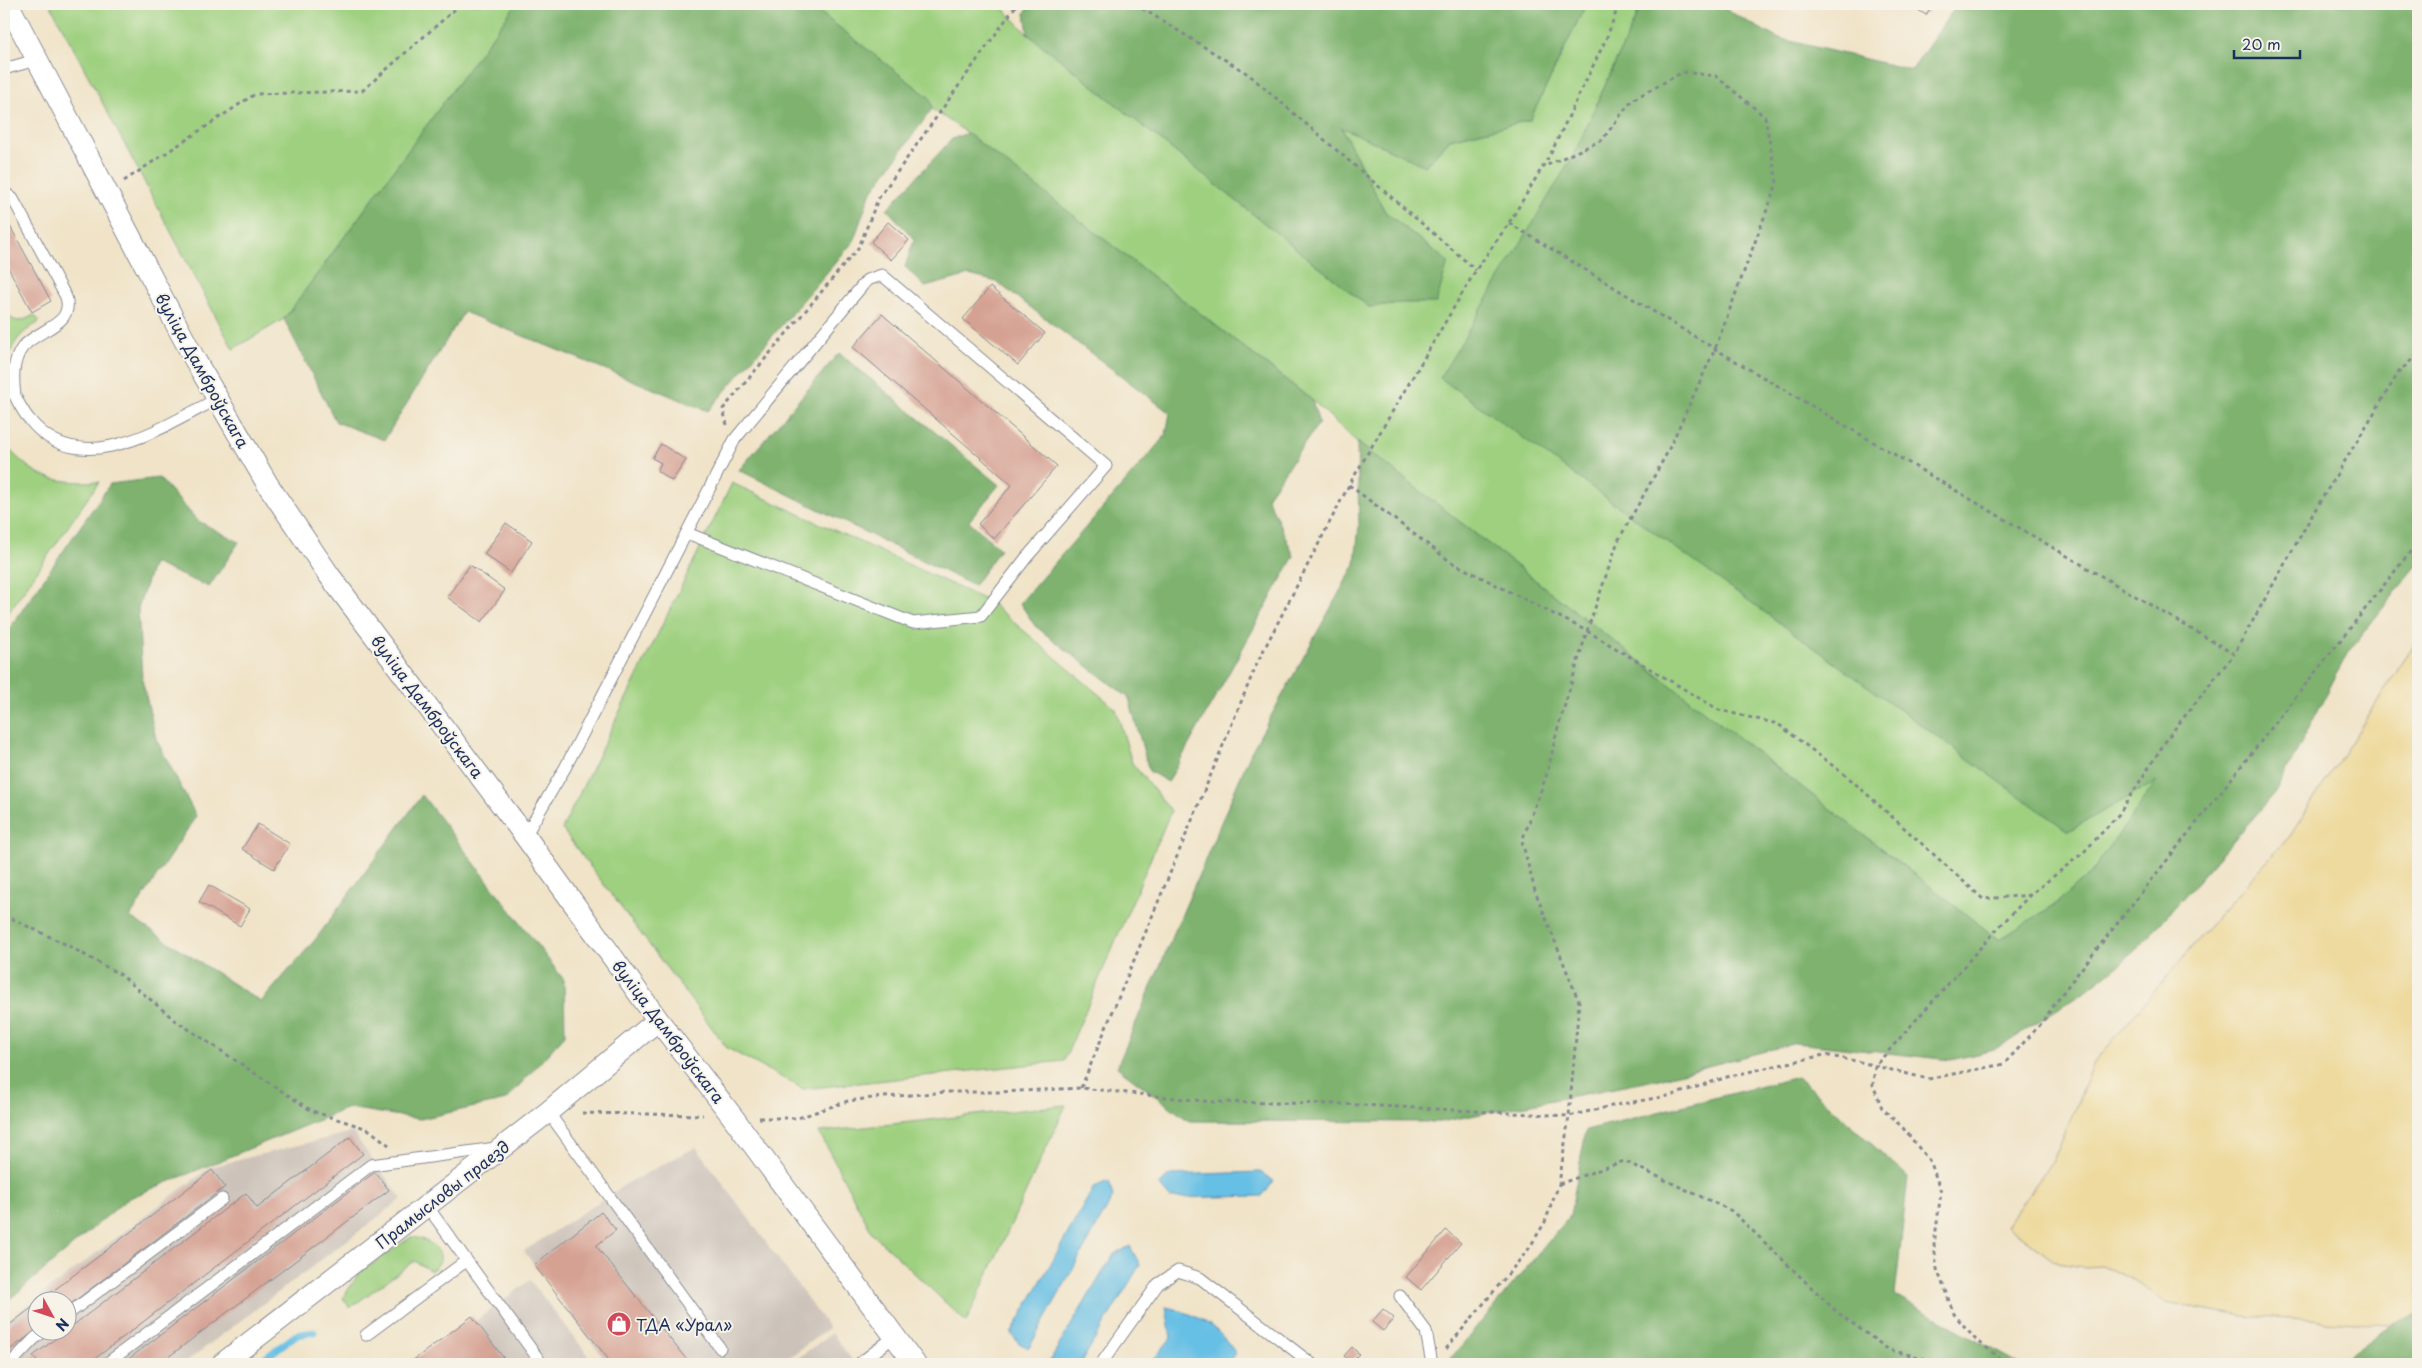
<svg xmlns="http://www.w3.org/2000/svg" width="2422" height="1368" font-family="'Playpen Sans',sans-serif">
  <rect width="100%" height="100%" fill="#f7f3e8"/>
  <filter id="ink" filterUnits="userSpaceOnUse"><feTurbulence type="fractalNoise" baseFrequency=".02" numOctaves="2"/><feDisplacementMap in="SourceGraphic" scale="10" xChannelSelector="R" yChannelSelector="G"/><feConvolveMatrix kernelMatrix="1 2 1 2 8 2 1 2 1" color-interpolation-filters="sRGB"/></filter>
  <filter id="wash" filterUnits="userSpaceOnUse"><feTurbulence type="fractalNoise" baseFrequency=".0096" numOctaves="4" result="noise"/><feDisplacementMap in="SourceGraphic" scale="20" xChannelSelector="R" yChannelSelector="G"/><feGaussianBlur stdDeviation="1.12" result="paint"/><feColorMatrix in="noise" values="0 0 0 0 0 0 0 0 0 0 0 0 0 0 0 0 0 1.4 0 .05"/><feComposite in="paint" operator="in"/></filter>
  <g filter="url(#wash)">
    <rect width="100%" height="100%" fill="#f0e3c7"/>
    <path fill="#ccc2b9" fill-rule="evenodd" d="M352,1132l50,67 -219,165h-179v-41l206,-156zM38,1300h30v30h-30z
      M696,1147l133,181 -49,36h-172l-84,-113 102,-67z
      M530,1280l65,84h-176z
      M832,1333l23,31h-65z"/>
    <path fill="#9ed07f" stroke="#5c806e" d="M50,4h466l-232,315 -51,30z
      M809,4h190l29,30 341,273 30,-4 49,-41 -63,-50 -44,-86 84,40 25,-27 80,-19 56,-116h56l-68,150 583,627 -66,92 -35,31 -57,36 -642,-498 -45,-42 -345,-267 -35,-24 -3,-11z
      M4,308c8,16 15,15 30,7l5,5 -1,3c-16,9 -25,18 -30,37l-4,-8z
      M4,444c34,36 46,38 95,38l-95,137z
      M732,483l258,119 126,107 16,54 39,48 -107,250 -261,28 -76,-41 -165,-219z
      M1066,1105l-100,217 -94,-89 -53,-101z
      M411,1237c19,1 43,19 20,34l-17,-10 -64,47 -7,-10 16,-25z"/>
    <path fill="#7eb26e" stroke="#4c7066" d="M516,4h293l121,94 2,11 -62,85 -17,48 -145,169 -244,-99 -80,128 -48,-18 -52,-103z
      M1031,4h555l-56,116 -80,19 -25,27 -84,-39 44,85 63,50 -12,41h-37l-30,4 -341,-273 -3,-21z
      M1642,4h74l61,34 135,32 45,-66h461v560l-70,88 -72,140 -140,159 -49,39 -93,60 -43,10 -155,-17 -141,37 -215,42 -251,-1 -72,-54 134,-315 104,-188 4,-39 -2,-83 642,498 57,-36 35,-31 65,-91 -88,49 -628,-453 134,-224z
      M967,133l345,267 7,23 -52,74 27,59 -126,226 -19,-11 -20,-73 -94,-72 -15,-23 146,-168 4,-22 -173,-131 -28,-7 -44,12 -20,-20 9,-28 -27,-30 65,-70z
      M839,353l160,132 -30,36 31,28 -26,37 -235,-116z
      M159,478l39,43 41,21 -30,45 -56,-24 -15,45 4,71 14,60 40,77 -66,101 131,85 54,-62 107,-145 142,185 1,55 -59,65 -86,19 -72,-11 -221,91 -123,105v-668l106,-152z
      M1798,1077l110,100 -13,118 125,69h-574l124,-148 16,-86z
      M2418,1313v51h-80l53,-39z"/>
    <path fill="#eeda9e" stroke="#84847e" d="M2418,639v674l-27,12 -150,-9 -77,-14 -11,-10 -18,-11 -32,-15 -20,1 -26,-4 -51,-38 47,-64 41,-98 123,-146 73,-81z"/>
    <path fill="#66bfe4" stroke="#4077a1" d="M1260,1172l14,9 -12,15 -92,2 -11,-13 11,-10z
      M1109,1181l4,16 -84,151 -10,-5 -8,-9 83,-147z
      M1130,1246l10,19 -60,99h-30l-1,-2 64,-107z
      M1166,1307c32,7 52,19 70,47l-9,10h-77l21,-26z"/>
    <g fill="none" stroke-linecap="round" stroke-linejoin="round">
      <path stroke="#66bfe4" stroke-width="7" d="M257,1364l39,-29 18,-3"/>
    </g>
    <g id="blocks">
      <path fill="#d5a193" d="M1909,4h24l-7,11z
        M4,215l47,86 -19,11 -28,-52z
        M888,222l21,18 -18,20 -20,-18z
        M990,287l55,46 -27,32 -55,-46z
        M882,314l175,152 -63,73 -16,-15 34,-39 -159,-138z
        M661,444l25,16 -14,21 -15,-10 4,-8 -9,-5z
        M506,523l26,18 -21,32 -27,-19z
        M470,565l35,25 -23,32 -35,-25z
        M258,824l32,20 -16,25 -32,-20z
        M209,885l41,24 -10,17 -41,-24z
        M350,1137l13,17 -275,210h-49l-6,-8 213,-163 11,15z
        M212,1170l13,17 -157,119v-6h-27z
        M375,1172l14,18 -230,174h-37z
        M601,1212l15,18 -20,16 94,118h-78l-78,-99z
        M1446,1230l15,13 -40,47 -15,-13z
        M38,1303v26l-34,25v-25z
        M1383,1309l11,9 -11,13 -11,-9z
        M472,1316l36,48h-100l47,-35z
        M1352,1347l7,7 -8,8 -7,-6z"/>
    </g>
  </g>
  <g filter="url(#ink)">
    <use href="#blocks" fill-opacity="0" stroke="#868992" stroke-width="1"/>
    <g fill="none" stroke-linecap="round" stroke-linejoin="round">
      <defs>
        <path id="lane" d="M4,69l32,-9
          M4,192l9,7 53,98c9,29 -30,32 -44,51 -10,14 -9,32 -7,48l-11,-19
          M15,396c4,8 8,16 14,23 50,64 134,8 188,-20
          M525,836l40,-68 170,-329 132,-159 15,-5 224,191 -80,92 -45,58 -68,7 -226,-90
          M548,1112l172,236
          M427,1206l115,158
          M1400,1296l26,35 6,33
          M68,1314l154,-115
          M366,1335l100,-74
          M10,1364l24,-25 11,-9
          M106,1364l265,-199 125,-17
          M859,1364l36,-28
          M1101,1364l57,-80 20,-13 22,7 112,86"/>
        <path id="street" d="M8,4l187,356 73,125 61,90 196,261 133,184 74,96 183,248
          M222,1364l326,-252 110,-92"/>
      </defs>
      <use href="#lane" stroke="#868992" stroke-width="13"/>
      <use href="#street" stroke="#868992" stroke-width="23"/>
      <path stroke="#868992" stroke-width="3" stroke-dasharray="4 4" stroke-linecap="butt" d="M1135,4l113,70 228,196
        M124,181l131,-87 107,-3 99,-87
        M1509,223l206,126 519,305 81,-144 84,-138 19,-18
        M727,425l-4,-16 136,-162 19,-48 139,-195
        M1349,485l102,77 136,69 31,-90 49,-88 48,-104 62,-166 -12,-66 -49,-41 -33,-4 -51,28 -30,40 -59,27
        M4,915l61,29 56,31 55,46 136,90 56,18 21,16
        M1081,1088l177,-427 91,-176 127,-215 33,-47 42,-70 56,-116 12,-33
        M582,1113l121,2
        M759,1118h39l50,-17 25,-3 74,-6h53l81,-4 132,14 129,2 227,12 47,-11 57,-10 57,-19 94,-21 32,6 72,18 76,-15 36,-39 27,-38 351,-445
        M1559,1184l65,-23 108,50 105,101 52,38 59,14
        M1446,1349l82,-99 17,-28 14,-38 10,-68 10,-114 -44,-111 -13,-50 25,-67 10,-43 30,-100 132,79 59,14 71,54 134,121 47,-4
        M2008,1364l-33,-25 -21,-25 -17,-45 -3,-24 7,-53 -10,-29 -28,-35 -21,-20 -9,-23 2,-19 123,-138 32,-33 54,-43 35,-38 50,-78 65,-82"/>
      <use href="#lane" stroke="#fff" stroke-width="11"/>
      <use href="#street" stroke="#fff" stroke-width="21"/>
    </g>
  </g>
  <defs>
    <symbol id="shop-disc" viewBox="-11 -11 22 22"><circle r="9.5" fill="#d1495b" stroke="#f7f3e8"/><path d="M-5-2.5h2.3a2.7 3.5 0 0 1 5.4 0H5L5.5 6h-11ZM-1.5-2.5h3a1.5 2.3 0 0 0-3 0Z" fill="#fff"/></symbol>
  </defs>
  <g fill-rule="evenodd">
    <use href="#shop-disc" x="605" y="1310" width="28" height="28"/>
  </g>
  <g text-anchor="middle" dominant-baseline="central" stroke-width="4" stroke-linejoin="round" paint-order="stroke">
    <g font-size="16" fill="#1b2f5e" stroke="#f7f3e8">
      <text transform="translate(203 370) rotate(61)">вуліца Дамброўскага</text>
      <text transform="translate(428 706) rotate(53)">вуліца Дамброўскага</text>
      <text transform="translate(669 1031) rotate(53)">вуліца Дамброўскага</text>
      <text transform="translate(442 1194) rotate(-38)">Прамысловы праезд</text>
    </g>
    <g font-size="16" fill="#1b2f5e" stroke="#f7f3e8" text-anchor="start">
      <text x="636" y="1324">ТДА «Урал»</text>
    </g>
  </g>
  <rect width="2422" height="1368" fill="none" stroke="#f7f3e8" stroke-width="20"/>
  <g transform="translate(52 1316) rotate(130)"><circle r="24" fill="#f7f3e8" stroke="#9fa5b1"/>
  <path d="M0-4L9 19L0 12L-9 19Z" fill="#d1495b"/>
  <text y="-8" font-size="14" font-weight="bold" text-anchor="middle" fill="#1b2f5e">N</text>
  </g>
  <path d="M2234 50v8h66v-8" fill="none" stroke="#1b2f5e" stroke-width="2.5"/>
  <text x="2242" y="50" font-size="15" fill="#1b2f5e" stroke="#f7f3e8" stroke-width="4" paint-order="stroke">20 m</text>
</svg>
